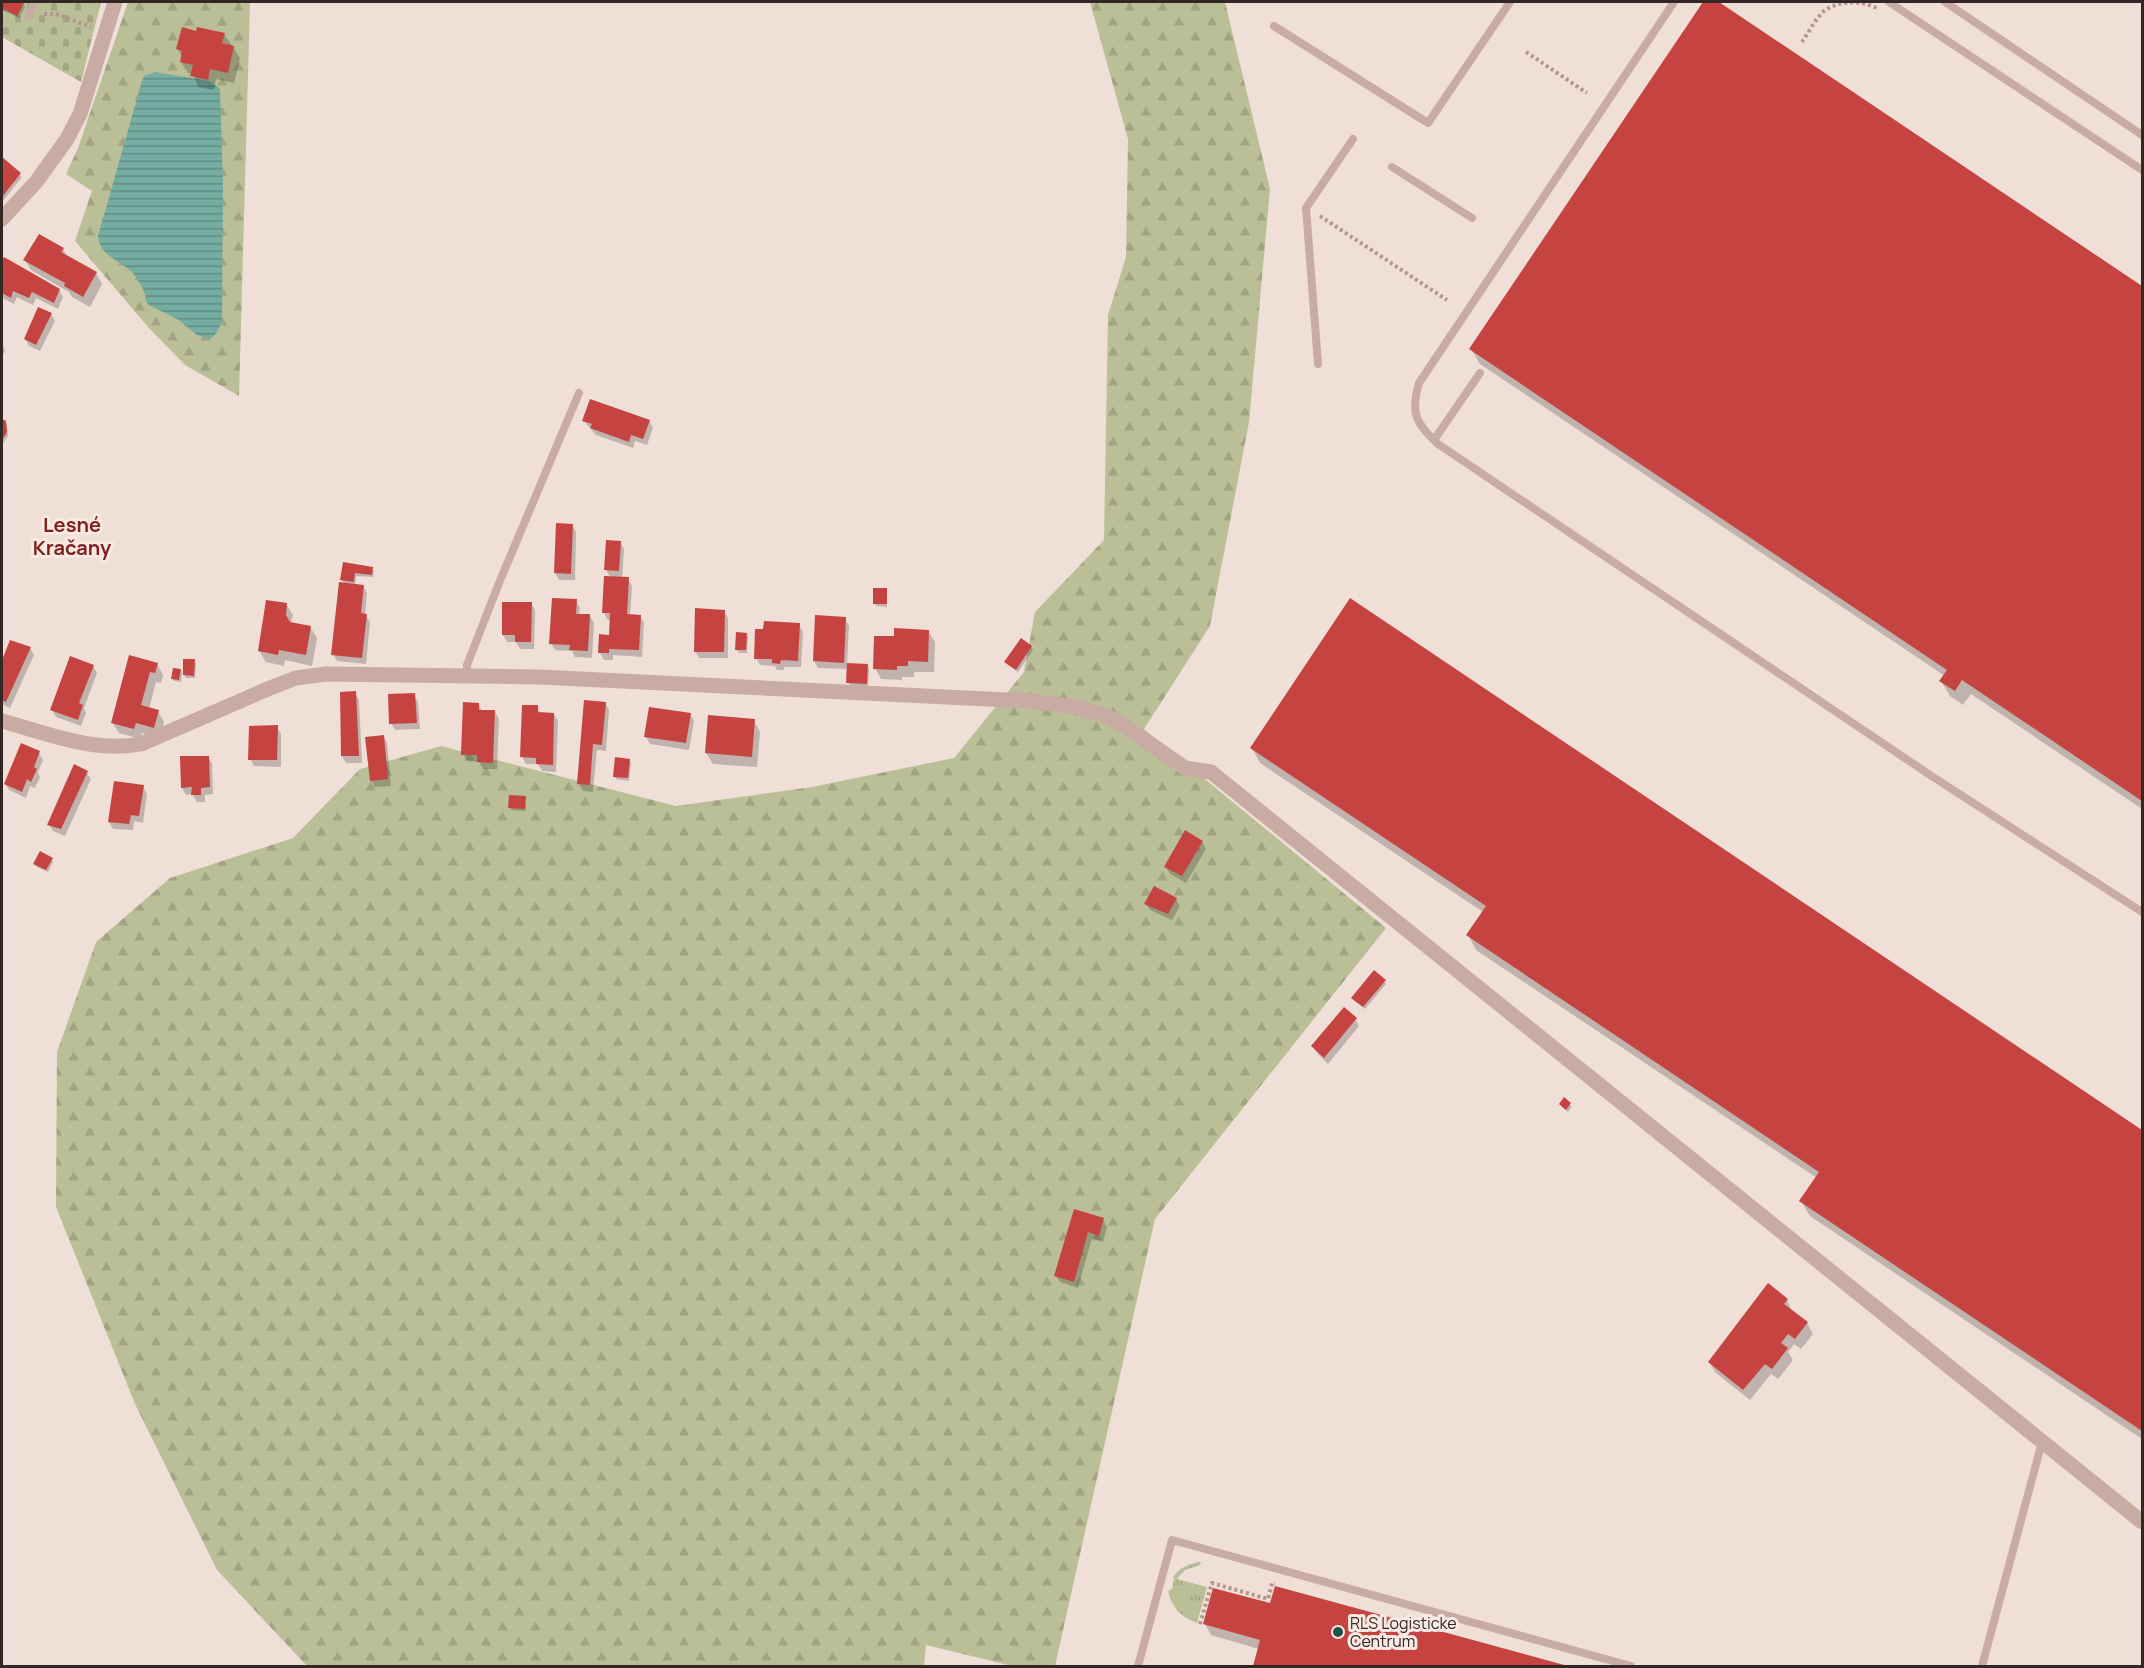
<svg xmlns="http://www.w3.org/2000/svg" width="2144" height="1668" font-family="Manrope,sans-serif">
  <defs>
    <pattern id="grass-tufts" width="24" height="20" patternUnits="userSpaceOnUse" patternTransform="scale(1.5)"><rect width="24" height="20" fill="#babf98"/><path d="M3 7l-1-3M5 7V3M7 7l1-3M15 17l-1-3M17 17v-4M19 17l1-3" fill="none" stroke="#a0a483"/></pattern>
    <pattern id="forest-firs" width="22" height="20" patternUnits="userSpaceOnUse" patternTransform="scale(1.5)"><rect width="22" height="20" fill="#babf98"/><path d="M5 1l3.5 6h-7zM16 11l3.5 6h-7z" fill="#a0a483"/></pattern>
    <pattern id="cemetery-stones" width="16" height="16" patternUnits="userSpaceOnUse" patternTransform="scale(1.5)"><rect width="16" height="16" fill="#babf98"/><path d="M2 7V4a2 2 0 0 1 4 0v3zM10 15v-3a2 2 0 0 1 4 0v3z" fill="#a0a483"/></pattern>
    <pattern id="water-rules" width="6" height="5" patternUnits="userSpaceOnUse" patternTransform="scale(1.5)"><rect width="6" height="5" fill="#76ada3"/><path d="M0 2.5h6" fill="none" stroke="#618d85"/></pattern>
  </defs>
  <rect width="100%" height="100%" fill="#f0dfd7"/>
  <path fill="url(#grass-tufts)" d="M1197,1562h4l-1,3 -15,5 -8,9 30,8 -10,36c-16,-6 -25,-15 -29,-32l4,-2 2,-10 -1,-2c6,-9 14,-12 24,-15z"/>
  <path fill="url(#forest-firs)" d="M128,2h122l-11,394 -54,-31 -37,-38 -73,-86 17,-50 -26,-17 12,-26z
    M1090,2h135l45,187 -21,233 -39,204 -66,103 242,199 -231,291 -100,447h-43l-86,-21 -2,21h-617l-90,-96 -82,-166 -79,-197 1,-155 39,-110 74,-64 123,-40 67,-69 81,-23 235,60 136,-19 142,-29 70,-86 11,-60 69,-72 4,-225 18,-58 2,-118z"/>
  <path fill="url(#cemetery-stones)" d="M2,2h99l-20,80 -79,-45z"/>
  <path fill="url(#water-rules)" d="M155,72l55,9 10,8 3,96 -1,131c-1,9 -4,19 -13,23l-12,-4 -18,-15 -30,-15c-5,-5 -2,-7 -5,-13 -2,-6 -8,-15 -12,-20 -13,-12 -32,-16 -34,-36l44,-155 2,-5z"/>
  <path fill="#0003" d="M2,2h16l5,2 2,3 -6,11 -17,-8z
    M1705,2h11l426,285v522l-171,-115 -8,11 -13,-9 -9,-15 4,-5 -465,-312 -9,-15z
    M197,32l27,2 9,13 7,11 -6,25 -18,-4 -2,11 -16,-3 -5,-13 -5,-1 -7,-11 1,-5 -4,-8z
    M2,159l20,18 -20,25z
    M63,249l5,9 28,15 6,11 -12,23 -18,-10 -3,-5 -38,-22 -6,-10z
    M4,259l55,31 4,7 -5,12 -22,-11 -3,7 -16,-8 -3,7 -12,-6v-34z
    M51,314l4,7 -15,30 -11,-5 -4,-7z
    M2,344l3,6 -3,8z
    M2,421l5,5 1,10 -5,7 -1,-1z
    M584,421h65l4,7 -6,17 -12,-4 -2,7 -37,-13z
    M572,525l4,7 -1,48h-16l-4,-7z
    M620,542l4,7 -2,30h6l4,7 -2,30h10l4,7 -2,34 -29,-2v5h-9l-4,-7 10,-17 1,-16h-3l-4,-7 7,-35 -5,-8z
    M344,563l28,5 2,3 -1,6 -17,-1 -1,9 8,1 4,7 -2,22 5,7 -4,42 -29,-3 -4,-7 11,-70 -2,-4z
    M886,590l1,17 -11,-1 -1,-3z
    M576,601l4,7 -1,7 11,1 4,7 -2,35 -17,-1 -3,-6 -17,-1 -4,-7z
    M1351,601l791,530v308l-332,-223 -9,-15 16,-23 -341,-228 -8,-15 15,-23 -223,-149 -8,-15z
    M531,603l4,7 -1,39h-14l-4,-7h-9l-4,-7z
    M286,604l7,11 -2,8 19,4 7,11 -5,28 -27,-6 -1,6 -18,-4 -7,-11z
    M724,611l4,7v40h-29l-4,-7z
    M845,619l4,7 -2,38 20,1 2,3 -1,18h-18l-2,-17 -30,-1 -4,-7z
    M799,625l4,7 -2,35h-17v3h-7l-2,-4 -15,-1 -4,-7z
    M928,631l7,11 -1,30h-20v5h-12v3l-21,-1 -6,-11 21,-30z
    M746,634l2,3 -1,16h-8l-2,-3z
    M11,642l19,6 4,7 -24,53 -8,-4v-40z
    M1031,647l2,3 -15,22 -10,-7 -2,-3z
    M130,657l27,7 6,11 -2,8 -5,-1 -7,27 9,2 6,11 -4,16 -18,-5 -2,6 -21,-6 -7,-11z
    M194,661l2,3 -1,14h-9l-2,-3z
    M93,666l4,7 -13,35 2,5 -5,13 -25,-9 -4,-7z
    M181,670l1,3 -1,9 -7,-1 -2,-3z
    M355,693l4,7 3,63h-16l-4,-7z
    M414,695l4,7 2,27 -25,1 -4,-7z
    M605,703l4,7 -3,41 -9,-1 -4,42 -10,-1 -4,-7z
    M479,705l3,6 13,1 4,7 -2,50h-14l-4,-7 -12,-1 -4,-7z
    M537,707l4,7h13l4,7 -2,51 -14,-1 -4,-7h-12l-4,-7z
    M690,714l4,7 -5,29 -39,-6 -4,-7z
    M754,721l6,11 -3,35 -44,-3 -7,-11z
    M277,727l4,7v33l-27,-1 -4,-7z
    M383,736l4,7 4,43 -16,1 -4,-7z
    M39,753l4,7 -5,12 2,5 -5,11 -5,-2 -4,12 -17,-8 -4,-7z
    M208,757l4,7 1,30 -8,1v7h-8l-5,-8 -6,1 -4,-7 -1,-30z
    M629,760l2,3 -2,18 -13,-2 -1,-3z
    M86,772l5,7 -26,57 -12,-5 -4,-7z
    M143,787l4,7 -4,29 -9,-2 -1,9 -20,-1 -4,-7z
    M525,797l1,14 -14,-1 -2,-2z
    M1202,842l4,7 -20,34 -16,-9 -4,-7z
    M52,859l1,3 -5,10 -11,-5 -2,-3z
    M1176,899l4,7 -8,14 -22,-10 -4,-7z
    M1384,981l2,3 -21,25 -10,-8 -2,-3z
    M1355,1019l4,7 -31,38 -11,-11 -4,-7z
    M1564,1099l8,8 -4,5 -6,-5z
    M1075,1211l28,9 4,7 -4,15 -11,-4 -14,50 -18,-6 -4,-7z
    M1787,1300l5,12 15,11 6,11 -12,15 -7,-5 -6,8 5,8 -15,19 -7,-5 -21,26 -34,-27 -7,-11z
    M1276,1588l288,78h-309l4,-17 -48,-14 -6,-11 66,-19z"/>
  <path fill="#c54441" d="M2,2h20l2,1 -7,13 -15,-8z
    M1703,2h16l423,284v515l-180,-121 -7,11 -16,-10 8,-11 -478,-321z
    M182,27l14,4 1,-4 28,6 -3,10 12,3 -6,27 -18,-4 -2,11 -18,-4 3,-11 -13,-3 2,-11 -6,-2z
    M2,157l19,16 -19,24z
    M39,234l25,14 -3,4 36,20 -14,25 -19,-11 1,-3 -42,-23z
    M4,257l56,32 -6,14 -22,-11 -3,6 -16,-7 -2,7 -9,-5v-32z
    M38,307l14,6 -16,32 -12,-6z
    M590,399l60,21 -7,19 -12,-4 -2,7 -39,-14 2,-4 -10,-3z
    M2,419l4,2 1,11 -5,8z
    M556,523l17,1 -2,50 -17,-1z
    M606,540l15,1 -2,30 -15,-1z
    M343,562l30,5 -1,8 -17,-2 -1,9 -14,-2z
    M604,576l25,1 -2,37 14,1 -2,35 -30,-1v4h-11l1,-19 10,1 1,-22h-8z
    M339,582l25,3 -3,28 6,1 -5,44 -31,-3z
    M873,588h14v16h-14z
    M552,598l25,1 -1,15h14l-2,37 -19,-1 1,-5 -21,-1z
    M1350,598l792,532v301l-343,-230 20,-29 -353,-237 20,-29 -236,-158z
    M266,600l21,3 -1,12 4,7 21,4 -5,29 -27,-5 -1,5 -20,-4z
    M502,602h30l-1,40h-16v-7h-13z
    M695,608l30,2 -1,42h-30z
    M815,615l31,2 -2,46 -31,-2z
    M764,621l36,2 -2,38 -17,-1 -1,4 -8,-1v-4h-18l1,-30h8z
    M894,628l35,2 -1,32 -20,-1v5h-11v4l-24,-1 1,-33h20z
    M736,632l11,1 -1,17h-11z
    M1021,638l11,8 -16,24 -12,-8z
    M10,640l21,7 -25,55 -4,-2v-40z
    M129,655l29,8 -3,10 -5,-1 -9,33 18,5 -5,18 -18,-5 -2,6 -23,-6z
    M70,656l24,9 -15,38 4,2 -5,15 -28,-10z
    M183,659h12l-1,17 -11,-1z
    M847,663l21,1 -1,20 -21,-1z
    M173,668l8,1 -2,11 -8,-1z
    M356,691l3,65h-18l-1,-64z
    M415,693l2,30 -28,1 -1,-30z
    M584,700l22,2 -4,43 -9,-1 -3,41 -13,-1z
    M463,702l16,1v7h16l-2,53 -16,-1v-7h-16z
    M522,705h16v7l16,1 -1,52 -17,-1v-6l-16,-1z
    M649,707l42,6 -5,30 -42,-6z
    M708,715l47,4 -3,38 -47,-4z
    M278,725l-1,35h-29l1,-34z
    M384,735l4,44 -18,2 -5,-44z
    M21,743l19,8 -6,16 3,2 -6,13 -4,-3 -5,13 -18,-8z
    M180,756h29l1,31 -9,1v7h-10l1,-8 -11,1z
    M615,757l15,2 -2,19 -15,-1z
    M74,764l14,7 -27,58 -14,-4z
    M114,781l30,4 -5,31 -8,-1 -2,9 -21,-2z
    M509,795l17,1 -1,13 -17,-1z
    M1185,830l18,11 -21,35 -18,-9z
    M40,851l13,7 -7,12 -13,-6z
    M1154,886l23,12 -9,16 -24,-10z
    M1374,970l12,10 -23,27 -12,-9z
    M1344,1007l13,11 -33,40 -13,-12z
    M1564,1097l7,6 -5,7 -7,-6z
    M1074,1209l30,9 -5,18 -11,-4 -14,50 -20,-6z
    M1768,1283l20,16 -4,5 24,18 -13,17 -7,-5 -7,9 7,5 -16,21 -7,-5 -22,26 -35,-28z
    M1275,1586l293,80h-315l7,-26 -57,-16 10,-36 57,15z"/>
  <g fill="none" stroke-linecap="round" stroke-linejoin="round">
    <path stroke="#b4968e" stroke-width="4" stroke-dasharray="3 3" stroke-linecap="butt" d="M44,14h12l35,13
      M1802,42c7,-10 13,-23 22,-31 15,-11 39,-11 54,-2
      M1526,52l61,41
      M1320,216l127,84
      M1200,1624l12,-41 56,16 4,-16h3"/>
    <path stroke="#c8aca3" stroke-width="8" d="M1674,2l-255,381c-9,31 -3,40 19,61l492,331 212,137
      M1889,2l253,168
      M1945,2l197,133
      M30,15l4,-13
      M1274,26l154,97 82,-121
      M1392,167l80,51
      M1318,364l-12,-156 47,-69
      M1434,440l46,-67
      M467,675v-10l32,-82 80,-190
      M1138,1666l34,-126 459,126
      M1982,1666l60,-224"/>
    <path stroke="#c8aca3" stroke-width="15" d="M2,721c44,12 92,32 139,23l129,-56 26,-10 30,-4 214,3 489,24 48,6 27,8 19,10 62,43 26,4 931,750"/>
    <path stroke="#c8aca3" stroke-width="15" d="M2,219l34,-37 31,-43 13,-25 35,-112"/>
  </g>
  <circle fill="#1c544b" stroke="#f8eae3" stroke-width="2" cx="1338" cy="1632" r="6"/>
  <g text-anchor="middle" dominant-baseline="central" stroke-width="6" stroke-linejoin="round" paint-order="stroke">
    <g font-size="16" fill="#332725" stroke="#f8eae3" text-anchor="start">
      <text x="1350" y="1623">RLS Logisticke<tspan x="1350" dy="18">Centrum</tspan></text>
    </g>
    <g font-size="20" font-weight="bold" fill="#81211f" stroke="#f8eae3">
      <text x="72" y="524">Lesné<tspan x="72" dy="23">Kračany</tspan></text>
    </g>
  </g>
  <rect width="2144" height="1668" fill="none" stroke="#332725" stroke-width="6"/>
</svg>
